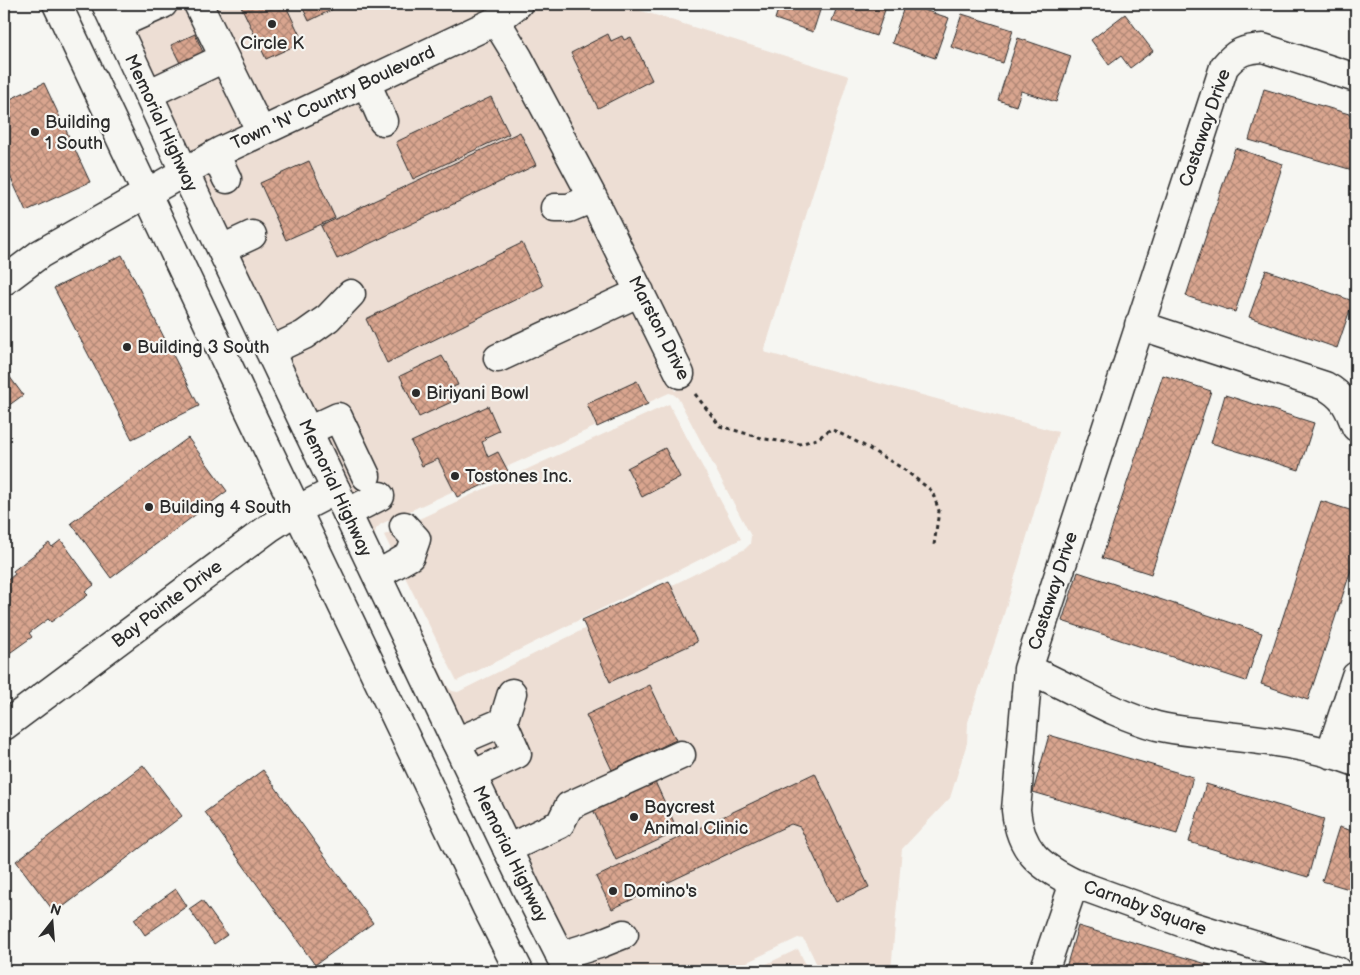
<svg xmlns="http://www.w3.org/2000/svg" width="1360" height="975" font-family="'Balsamiq Sans',sans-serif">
  <defs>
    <pattern id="building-cross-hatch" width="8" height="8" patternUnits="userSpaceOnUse" patternTransform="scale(1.25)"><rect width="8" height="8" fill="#d9a58f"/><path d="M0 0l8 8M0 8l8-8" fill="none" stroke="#b08775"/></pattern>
  </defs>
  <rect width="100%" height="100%" fill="#f6f6f2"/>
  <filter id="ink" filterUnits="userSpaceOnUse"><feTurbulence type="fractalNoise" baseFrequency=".02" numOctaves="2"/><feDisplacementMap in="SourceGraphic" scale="10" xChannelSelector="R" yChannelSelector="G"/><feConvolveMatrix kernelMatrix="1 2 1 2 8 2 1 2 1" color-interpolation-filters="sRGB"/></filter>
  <g filter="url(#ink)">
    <path fill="#edded4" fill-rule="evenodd" d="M120,4h379l-8,5 -301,145z
      M533,4h87l229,72 -85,276 294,80 -57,192 -33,98 -1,21 -17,55 -48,51 -11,122h-71l-13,-27 -4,-5 -5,-1 -70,33h-145l-13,-22 -92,-191 -131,-274 -3,-10h-2l-142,-297 65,-33 226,-107 17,28 75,139 92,187 20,-13 -91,-188 -91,-166 17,-15zM669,393l4,1 5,4 73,138 -1,8 -5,5 -287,143 -6,-1 -4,-4 -74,-150 2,-8 5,-5z
      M669,404l72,135 -284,142 -73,-146z
      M798,949l11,22h-57z"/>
    <path fill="url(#building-cross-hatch)" stroke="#2b2b2b" d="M246,4h39l18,38 -37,17 -25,-53z
      M301,4h29l3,5 -24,12z
      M780,4h42l-9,28 -38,-13z
      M838,4h49l-11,32 -44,-15z
      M905,4l44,14 -14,40 -43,-15z
      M962,14l51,16 -10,33 -52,-16z
      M1125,14l28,37 -23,17 -9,-12 -12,9 -18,-25z
      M195,34l11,25 -23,10 -12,-24z
      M608,34l3,7 11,-5 2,4 7,-3 21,43 -54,28 -27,-55z
      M1018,38l53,18 -15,46 -35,-11 -5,15 -18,-6z
      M44,83l46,99 -64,29 -22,-48v-61z
      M1264,89l92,27v55l-107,-31z
      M491,97l18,37 -96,45 -17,-37z
      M520,132l16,33 -199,94 -16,-33z
      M1235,148l48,16 -48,148 -49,-16z
      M309,161l26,57 -49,22 -26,-57z
      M522,243l21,43 -156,77 -21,-44z
      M122,255l77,151 -67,33 -78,-151z
      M1266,270l87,31 -16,47 -88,-31z
      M442,356l4,7 1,-1 11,23 -5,2 5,12 -39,18 -19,-41z
      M4,369l19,26 -19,14z
      M1163,375l48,16 -60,183 -49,-16z
      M637,381l11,23 -51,23 -10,-23z
      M1225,395l89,28 -15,47 -88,-27z
      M488,406l11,25 -15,7 2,2 -4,2 6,15 10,-5 11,21 -52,24 -19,-38 -16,7 -11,-24z
      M188,438l39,53 -116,87 -40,-55z
      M665,448l15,29 -38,20 -15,-29z
      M1321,501l35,11v43l-48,145 -47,-16z
      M61,540l33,45 -9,7 3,3 -37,27 -3,-3 -19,14 3,4 -28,20v-74l11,-9 -2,-3 36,-28 3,4z
      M1078,572l184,61 -16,48 -184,-60z
      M669,581l28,61 -87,40 -28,-62z
      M650,685l26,55 -64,30 -26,-55z
      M1049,735l144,42 -16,57 -144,-42z
      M143,765l39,51 -127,97 -39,-52z
      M263,770l110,153 -58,42 -110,-153z
      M651,773l27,58 -62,29 -26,-57z
      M815,773l54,114 -33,15 -36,-75 -9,-3 -179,85 -16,-32z
      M1206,784l118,35 -16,58 -119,-35z
      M1339,827l17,5v59l-34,-10z
      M176,889l11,17 -42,29 -11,-16z
      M202,900l25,35 -13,9 -25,-35z
      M1078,926l132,39 -2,6h-143z"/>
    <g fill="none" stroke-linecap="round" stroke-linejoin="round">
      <defs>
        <path id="minor" d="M198,4l63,128
          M496,21l22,36 75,141 87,176
          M116,25l47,-21
          M366,82l17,39
          M148,94l76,-36
          M215,154l12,25
          M555,208h14l24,-10
          M222,249l30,-14
          M4,281l36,-27 181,-103 275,-130 22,-17
          M1139,325l186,61c19,10 24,22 31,41
          M270,351l34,-16 24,-17 23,-24
          M498,358l142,-66
          M308,431l30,-14 28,59
          M347,513l33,-17
          M377,575l33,-19 6,-17 -12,-13
          M1028,669c42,18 86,46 129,57 20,5 41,6 61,9 47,5 94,10 138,27
          M4,726l265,-198 28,-18 39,-20
          M456,742l47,-20 9,-29
          M1330,754l26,-78
          M472,775l45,-21 -14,-32
          M507,849l53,-25 9,-18 112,-51
          M560,956l39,-12 25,-10
          M1044,971l30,-88
          M1337,971l-148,-46 -115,-42c-35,-17 -54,-33 -58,-73l12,-141 196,-602c12,-15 21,-18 39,-19l93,30"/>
        <path id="major" d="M57,4l193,408 237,496 32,63
          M106,4l78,167 272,571 70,146 42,83"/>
      </defs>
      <use href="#minor" stroke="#2b2b2b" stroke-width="31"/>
      <use href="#major" stroke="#2b2b2b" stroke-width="31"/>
      <path stroke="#2b2b2b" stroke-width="3" stroke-dasharray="4 4" stroke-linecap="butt" d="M695,394l25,32 45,13 35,5 17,-5 14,-10 30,15 41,24 30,23 7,20 -5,34"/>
      <use href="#minor" stroke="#f6f6f2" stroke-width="28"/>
      <use href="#major" stroke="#f6f6f2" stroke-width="28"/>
    </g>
  </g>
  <g fill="#2b2b2b" stroke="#f6f6f2" stroke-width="2">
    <circle cx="272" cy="24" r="5"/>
    <circle cx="35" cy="132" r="5"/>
    <circle cx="127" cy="347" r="5"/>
    <circle cx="416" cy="393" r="5"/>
    <circle cx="455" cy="476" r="5"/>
    <circle cx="149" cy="507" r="5"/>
    <circle cx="634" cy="817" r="5"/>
    <circle cx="613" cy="891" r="5"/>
  </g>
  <g text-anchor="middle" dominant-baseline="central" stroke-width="4.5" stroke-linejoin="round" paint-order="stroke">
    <g font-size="18" fill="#2b2b2b" stroke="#f6f6f2" text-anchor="start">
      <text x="272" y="43" text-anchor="middle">Circle K</text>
      <text x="45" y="122">Building<tspan x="45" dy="21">1 South</tspan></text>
      <text x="137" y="347">Building 3 South</text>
      <text x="426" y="393">Biriyani Bowl</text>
      <text x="465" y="476">Tostones Inc.</text>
      <text x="159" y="507">Building 4 South</text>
      <text x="644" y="807">Baycrest<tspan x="644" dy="21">Animal Clinic</tspan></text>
      <text x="623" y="891">Domino's</text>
    </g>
    <g font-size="18" fill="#2b2b2b" stroke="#f6f6f2">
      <text transform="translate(333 98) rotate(-25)">Town 'N' Country Boulevard</text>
      <text transform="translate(161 123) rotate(65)">Memorial Highway</text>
      <text transform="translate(1205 128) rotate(-71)">Castaway Drive</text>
      <text transform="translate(659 328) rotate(63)">Marston Drive</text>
      <text transform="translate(335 488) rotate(65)">Memorial Highway</text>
      <text transform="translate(1053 591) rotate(-72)">Castaway Drive</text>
      <text transform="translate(167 604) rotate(-37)">Bay Pointe Drive</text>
      <text transform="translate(510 854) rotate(64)">Memorial Highway</text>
      <text transform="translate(1145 908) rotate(20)">Carnaby Square</text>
    </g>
  </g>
  <rect width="1360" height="975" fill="none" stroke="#f6f6f2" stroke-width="20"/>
  <rect x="10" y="10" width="1340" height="955" fill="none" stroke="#2b2b2b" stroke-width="2" filter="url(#ink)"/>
  <g transform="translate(52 922) rotate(17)" stroke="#f6f6f2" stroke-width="4" paint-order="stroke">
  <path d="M0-4L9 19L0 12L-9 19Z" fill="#2b2b2b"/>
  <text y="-8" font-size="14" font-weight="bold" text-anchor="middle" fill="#2b2b2b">N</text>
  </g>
</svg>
